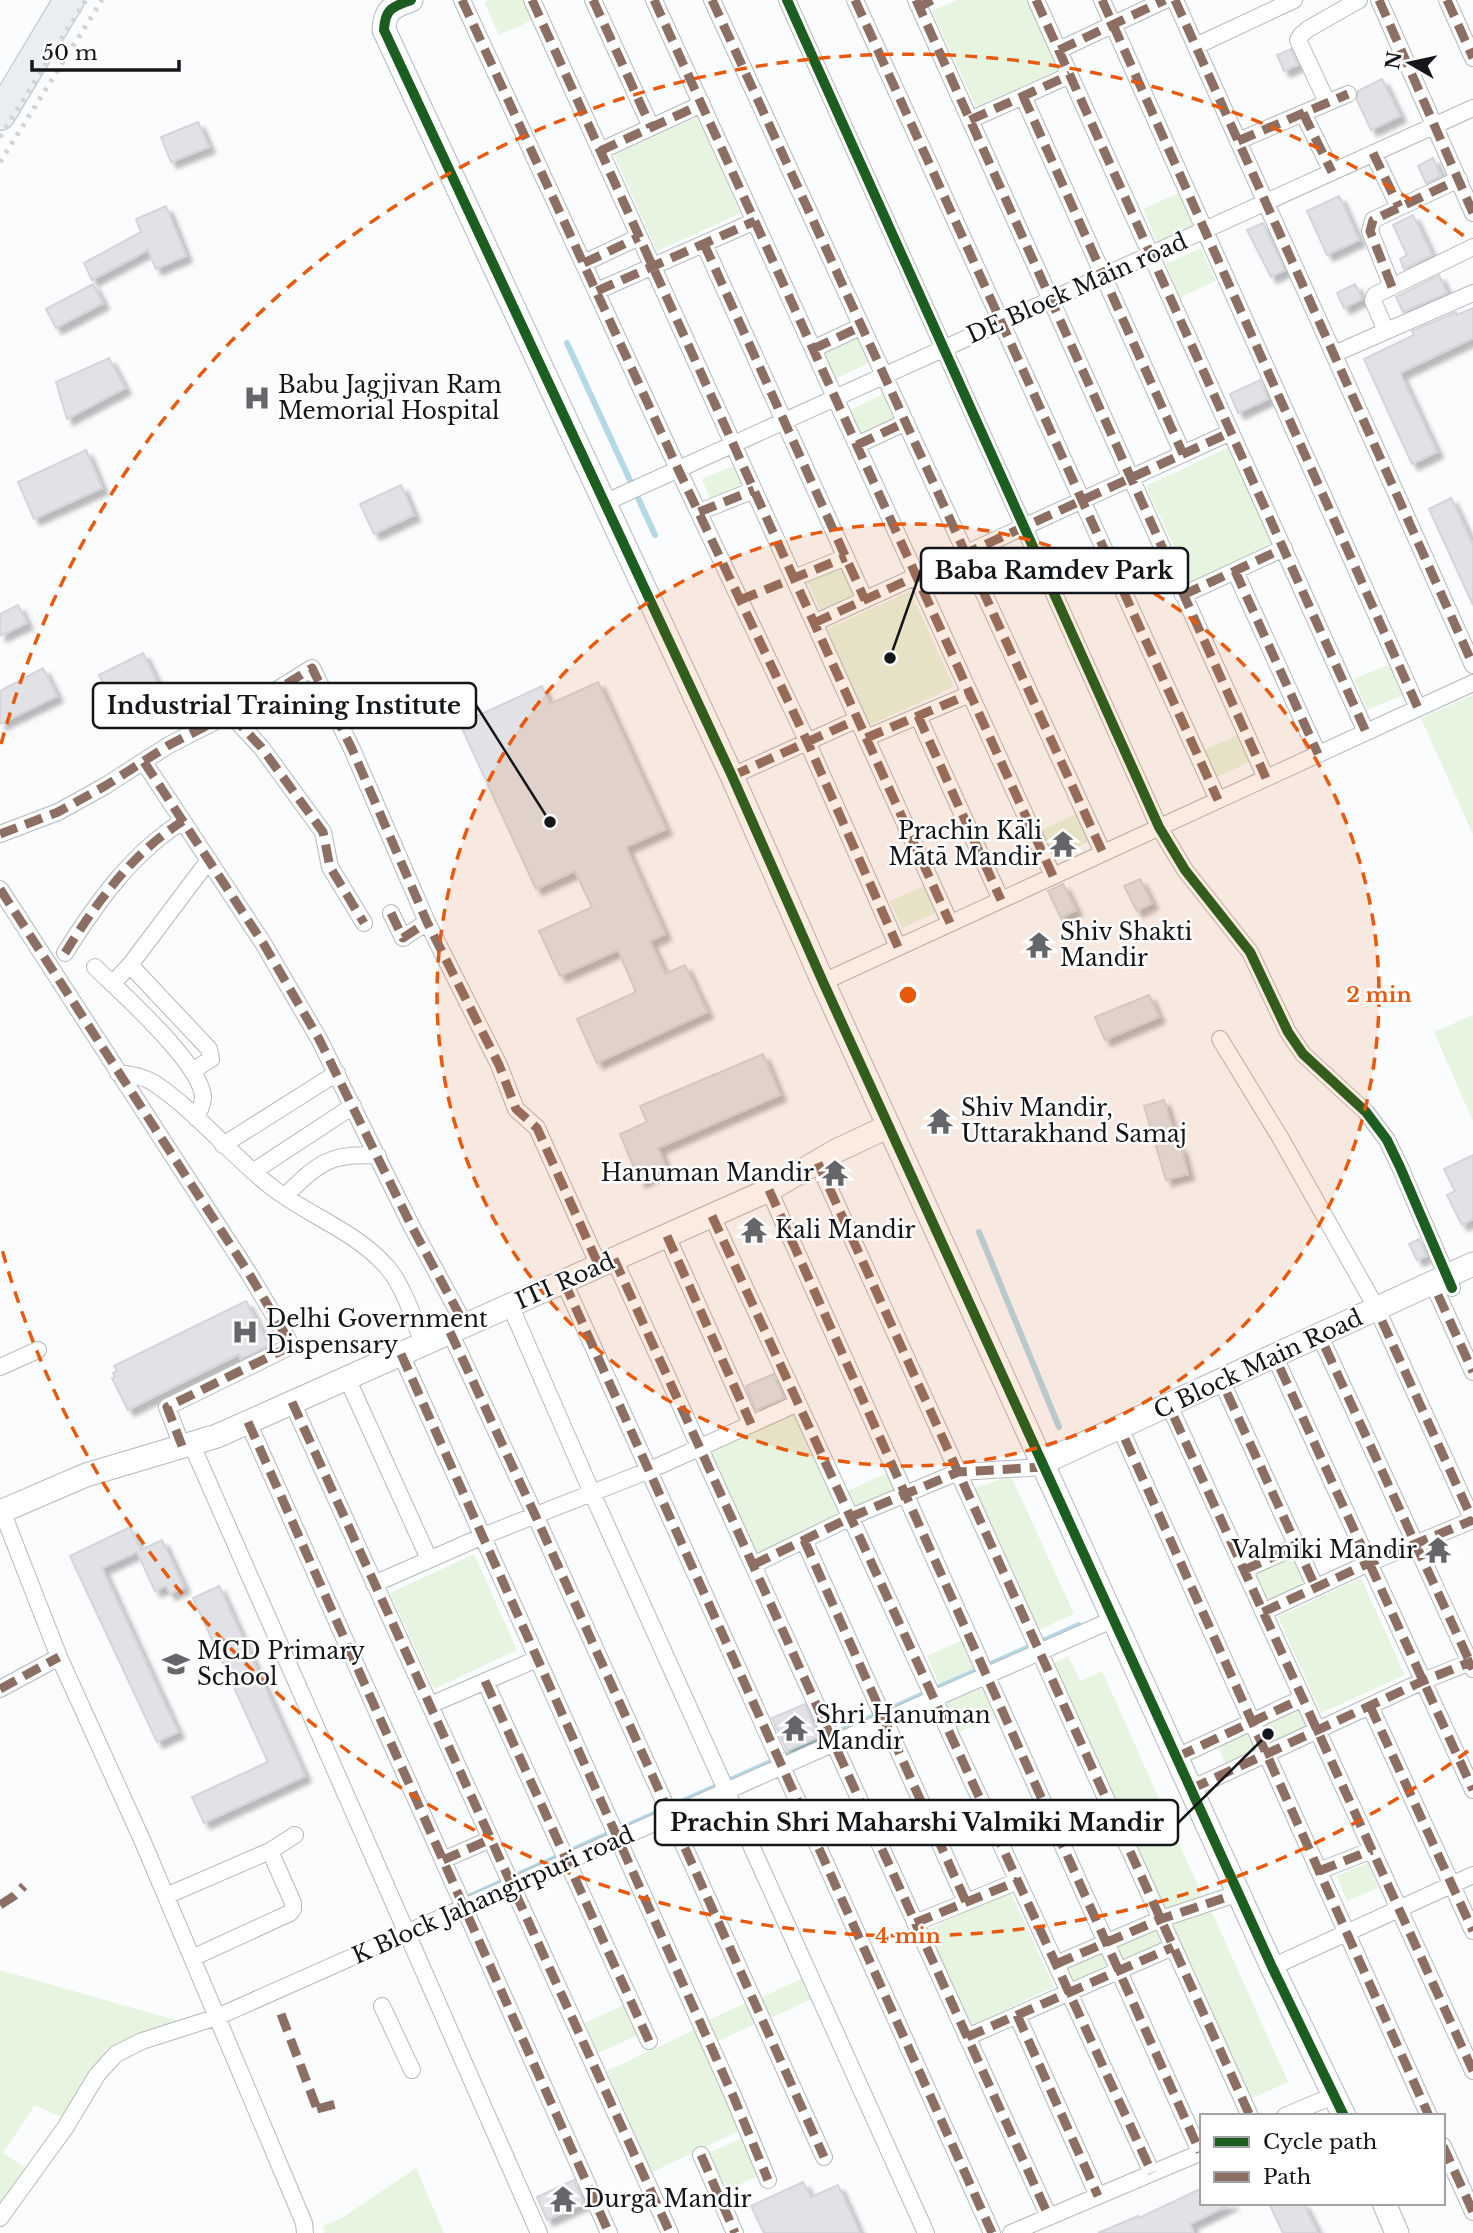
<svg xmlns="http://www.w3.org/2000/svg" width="1473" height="2233" font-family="'Libre Baskerville',serif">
  <defs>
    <filter id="shadow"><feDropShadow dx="6" dy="6" stdDeviation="2" flood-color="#0004"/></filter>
  </defs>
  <rect width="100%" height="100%" fill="#fafcfe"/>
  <path fill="#e7f4e0" d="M489,0h38l8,19 -36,16 -15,-33z
    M957,0h71l32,69 -84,38 -44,-96z
    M697,117l44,96 -84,38 -43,-96z
    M1179,193l14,34 -36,15 -14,-33z
    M1201,248l15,33 -36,16 -14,-33z
    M858,333l13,29 -36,17 -13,-28z
    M886,393l13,28 -36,18 -13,-29z
    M1229,447l44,96 -83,39 -44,-96z
    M735,465l9,22 -33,14 -9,-22z
    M842,566l13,28 -35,16 -13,-29z
    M910,591l44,96 -84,38 -43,-96z
    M1390,664l13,31 -36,15 -13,-31z
    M1473,695v139l-52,-116z
    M1240,734l12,27 -38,17 -12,-27z
    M1078,813l12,28 -38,17 -12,-27z
    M928,884l12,27 -38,17 -12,-27z
    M1473,1015v106l-39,-89z
    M793,1413l47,103 -83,38 -47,-103z
    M889,1472l10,21 -45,20 -9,-21z
    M1011,1476l63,138 -35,16 -65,-142z
    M474,1554l43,96 -83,39 -44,-96z
    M1296,1554l13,30 -43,19 -13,-30z
    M1361,1578l44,97 -84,38 -43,-96z
    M963,1640l12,27 -36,17 -12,-28z
    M1068,1656l12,25 22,-10 101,226 -38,17 -111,-251z
    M982,1688l12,28 -35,16 -13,-28z
    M1300,1705l10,22 -43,19 -9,-22z
    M1249,1730l10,21 -32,15 -10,-22z
    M1368,1863l10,25 -31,13 -11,-25z
    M1010,1891l44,96 -84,39 -43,-96z
    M1212,1912l76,170 -37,17 -79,-176z
    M1156,1925l10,24 -43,18 -10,-24z
    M1104,1947l10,23 -43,19 -10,-24z
    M0,1970l179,51 -71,27 -21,27 -24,43 -28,-13 -32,48 24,16 -27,36z
    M805,1977l9,21 -44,20 -10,-20z
    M746,2003l9,21 -41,19 -10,-21z
    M624,2005l14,30 -40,18 -13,-30z
    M694,2030l45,101 -87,41 -45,-101z
    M745,2137l16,38 -37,16 -16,-38z
    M416,2168l28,65h-120l-1,-7 19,-8z"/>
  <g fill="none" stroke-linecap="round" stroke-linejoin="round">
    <path stroke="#b3d9e6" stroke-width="6" d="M567,343l88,192
      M979,1232l80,195
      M616,1831l463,-206
      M462,1900l153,-69"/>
  </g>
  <path fill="#e0e2e5" stroke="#d3d5d8" stroke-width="2" filter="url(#shadow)" d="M1291,49l7,16 -14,6 -7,-16z
    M1382,79l18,37 -29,14 -14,-30 1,-9z
    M198,122l11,25 -38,15 -10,-25z
    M1433,158l8,18 -15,7 -8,-17z
    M1339,196l20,44 -32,15 -20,-44z
    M166,206l20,50 -30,13 -8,-19 -56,30 -8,-17 57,-31 -5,-13z
    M1413,215l19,40 -28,14 -4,-10 7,-4 -14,-30z
    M1263,223l22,47 -14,7 -24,-47z
    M1439,275l8,18 -44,19 -7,-15z
    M93,284l10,19 -47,25 -10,-19z
    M1355,284l7,15 -18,9 -7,-15z
    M1473,308v30l-73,35 37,79 -25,12 -48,-105 50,-24 -2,-4 44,-19 1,3z
    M109,358l16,30 -58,31 -11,-37z
    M1260,380l8,19 -30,14 -8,-19z
    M86,450l16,38 -68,31 -16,-37z
    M401,485l13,30 -40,19 -14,-30z
    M1451,498l22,47v60l-44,-96z
    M18,605l9,18 -27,13v-22z
    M143,653l15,31 -43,22 -16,-31z
    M43,668l14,28 -57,28v-33z
    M598,682l68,147 -40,18 39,87 -15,7 15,33 20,-9 22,47 -110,51 -20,-44 59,-27 -18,-42 -58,26 -21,-45 53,-24 -17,-36 -39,18 -76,-165 82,-38 8,18z
    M1140,879l12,24 -15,8 -13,-25z
    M1063,884l13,26 -15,8 -13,-27z
    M1149,995l10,22 -54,23 -10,-23z
    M763,1054l17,41 -122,53 8,19 -26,15 -20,-48 27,-12 -7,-16z
    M1164,1100l14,48 3,-1 7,27 -22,6 -22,-74z
    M1473,1155v64l-11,6 -15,-30 8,-4 -11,-22z
    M1419,1239l8,17 -10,4 -8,-16z
    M246,1301l23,44 -28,14 -2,-5 -111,56 -16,-32 3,-1 -2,-4 4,-2 -3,-5z
    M773,1374l11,24 -28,12 -10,-24z
    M130,1527l11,23 21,-10 22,47 -14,7 -4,-8 -11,5 -18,-39 -35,16 76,164 -21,10 -87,-186z
    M219,1586l86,190 -101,47 -12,-26 76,-35 -75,-164z
    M805,1704l14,33 -32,14 -15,-33z
    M574,2180l10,23 -37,17 -10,-23z
    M803,2182l8,15 27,-12 22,48h-96l-13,-27z
    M1202,2188v15h31l-43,21 4,9h-96l40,-17 1,2z
    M1269,2203h34l15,30h-35z"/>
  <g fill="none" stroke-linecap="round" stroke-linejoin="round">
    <defs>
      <path id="street" d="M462,0l216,469 129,272 91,206
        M532,0l418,923
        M593,0l58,127
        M654,0l399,876
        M712,0l391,853
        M787,0l372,827 26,43 65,82 38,80 15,22 63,58 21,28 13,27 52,121
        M855,0l363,800
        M916,0l350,778
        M1036,0l330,732
        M1102,0l316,708
        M1175,0l298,665
        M1379,0l94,213
        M1447,0l26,58
        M1196,46l98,-46
        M1059,50l106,-50
        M1023,96l160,358
        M1327,102l-29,-62 3,-5 7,-6 51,-29
        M1303,113l29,59
        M970,120l100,-45
        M1238,141l110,-47
        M600,151l102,-47
        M1373,153l26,54
        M704,244l161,356
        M584,263l55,-26
        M1392,287l-22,-56 3,-11 86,-41
        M597,291l158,-70
        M1386,331l-13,-30 2,-6 98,-48
        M813,349l49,-23
        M1334,354l139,-61
        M857,445l49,-23
        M604,503l869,-395
        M699,512l55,-22
        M1235,571l83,183
        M794,578l52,-21
        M1183,595l101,-47
        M814,623l417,-191
        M231,715l30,32 62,85 7,35 34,56
        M918,716l83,184
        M866,738l104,-44
        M144,762l119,181 56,96 93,188 53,98
        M732,776l126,-57
        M0,834l58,-22 47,-26 64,-41 106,-54 37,-23 40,81 75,173 72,143 17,44 21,19 62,138
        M0,889l248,383 40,67 1,5 -2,4 -120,59 15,39
        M391,913l12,25 24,-16
        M65,953c32,-51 67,-100 118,-132
        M130,965l79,84 2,10 -19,12
        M95,967c25,25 106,96 108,130 0,8 -4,14 -7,21
        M823,982l650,-299
        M112,984l18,-19 79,-105
        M1220,1039l61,100 96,170 96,212
        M118,1073c13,2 25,3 36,10 43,29 75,70 115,102 37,30 87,46 118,82 18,21 26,51 36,77
        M223,1145l114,-72
        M818,1163l432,953
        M254,1171l99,-65
        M769,1190l431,962
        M285,1196c33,-32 44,-44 93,-40
        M712,1216l440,957
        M667,1236l84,188
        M614,1259l435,958
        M564,1282l428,951
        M1438,1295l35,77
        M510,1305l82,188 334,740
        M450,1332l86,185 288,640
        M1325,1347l148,322
        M401,1354l333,744 34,82
        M0,1367l38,-17
        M1280,1368l193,422
        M347,1378l82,181
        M1227,1393l89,195
        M292,1402l378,831
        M1169,1405l304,666
        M248,1422l361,811
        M1125,1439l304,677
        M191,1443l348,790
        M2,1511l57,146 84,185 161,381 1,10
        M804,1540l162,362
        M753,1565l98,-48 107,-45 86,-5
        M1244,1570l53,-24
        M374,1584l109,-48 167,-66 148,-67
        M1263,1612l106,-49 104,-43
        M485,1681l164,360
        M0,1689l59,-32
        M430,1705l107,-46
        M1370,1706l103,225
        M1177,1757l126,-59
        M1191,1789l232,-108 50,-20
        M443,1860l48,-21
        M1319,1871l53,-21
        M166,1896l104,-45 25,-16
        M915,1923l103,-42
        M192,1958l98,-45 3,-4v-6l-23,-52
        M1056,1964l105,-45 78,-26
        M1272,1967l201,-92
        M382,2006l30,64
        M1017,2015l81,181
        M967,2037l206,-90
        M1285,2116l50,-21
        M1443,2146l30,66
        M701,2155l34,78
        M0,2218l65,-90 32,-53 19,-21 26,-13 75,-24 897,-398
        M1011,2233l191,-81"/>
      <path id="secondary" d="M411,0c-18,7 -26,8 -27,30l348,746 91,206 449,985 72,149
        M1042,1463l431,-199
        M0,1512l86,-37 131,-39 552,-246 67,-39 53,-25
        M1384,2203l13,30"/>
      <path id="highway" d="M0,115l69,-115"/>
    </defs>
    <use href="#street" stroke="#b6b8ba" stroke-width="18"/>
    <use href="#secondary" stroke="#b6b8ba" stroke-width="25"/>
    <use href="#highway" stroke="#b9bfc4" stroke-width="32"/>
    <use href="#street" stroke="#feffff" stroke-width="16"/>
    <use href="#secondary" stroke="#feffff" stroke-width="23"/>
    <use href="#highway" stroke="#e8eef2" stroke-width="30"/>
    <path stroke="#d3d3d4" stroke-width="5" stroke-dasharray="3.5 7" stroke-linecap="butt" d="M0,137l86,-137
      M0,162l102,-162"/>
    <path stroke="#8d6e63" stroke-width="9" stroke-dasharray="18 9" stroke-linecap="butt" d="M462,0l216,469 129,272 91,206
      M532,0l418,923
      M593,0l58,127
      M654,0l399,876
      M712,0l391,853
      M855,0l363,800
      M916,0l350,778
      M1036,0l330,732
      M1102,0l316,708
      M1175,0l298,665
      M1379,0l94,213
      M1447,0l26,58
      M919,7l13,-7
      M1059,50l106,-50
      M1023,96l160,358
      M1303,113l29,59
      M970,120l100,-45
      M1238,141l110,-47
      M600,151l102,-47
      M1373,153l26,54
      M704,244l161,356
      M584,263l55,-26
      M1392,287l-22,-56 3,-11 86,-41
      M597,291l158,-70
      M813,349l49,-23
      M857,445l49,-23
      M699,512l55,-22
      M1235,571l83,183
      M1183,595l101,-47
      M740,600l106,-43
      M814,623l417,-191
      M231,715l30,32 62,85 7,35 34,56
      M918,716l83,184
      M866,738l104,-44
      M144,762l119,181 56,96 93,188 53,98
      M732,776l126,-57
      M0,834l58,-22 47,-26 64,-41 106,-54 37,-23 40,81 75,173 72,143 17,44 21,19 62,138
      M0,889l248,383 40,67 1,5 -2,4 -120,59 15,39
      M391,913l12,25 24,-16
      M65,953c32,-51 67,-100 118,-132
      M818,1163l432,953
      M769,1190l431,962
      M712,1216l440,957
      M667,1236l84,188
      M614,1259l435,958
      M564,1282l428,951
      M1438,1295l35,77
      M1382,1321l91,200
      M450,1332l86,185 288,640
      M1325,1347l148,322
      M401,1354l333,744 34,82
      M1280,1368l193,422
      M1227,1393l89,195
      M292,1402l378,831
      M1174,1417l299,654
      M248,1422l361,811
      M1125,1439l304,677
      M804,1540l162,362
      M753,1565l98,-48 107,-45 86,-5
      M1244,1570l53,-24
      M1263,1612l106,-49 104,-43
      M485,1681l164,360
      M0,1689l59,-32
      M1370,1706l103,225
      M1177,1757l126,-59
      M1191,1789l232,-108 50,-20
      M443,1860l48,-21
      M1319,1871l53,-21
      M0,1905l14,-9 10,-10
      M915,1923l103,-42
      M1056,1964l105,-45 78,-26
      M281,2014l38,100
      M1017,2015l81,181
      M967,2037l206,-90
      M317,2109l19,-5
      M1443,2146l30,66
      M701,2155l34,78"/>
    <defs>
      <path id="cycleway" d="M411,0c-18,7 -26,8 -27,30l348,746 91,206 449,985 72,149
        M787,0l372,827 26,43 65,82 38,80 15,22 63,58 21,28 13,27 52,121"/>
    </defs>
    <use href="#cycleway" stroke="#fff" stroke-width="15"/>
    <use href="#cycleway" stroke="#1b5e20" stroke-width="10"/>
  </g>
  <circle cx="908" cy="995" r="471" fill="#e8590c" fill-opacity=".12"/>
  <g fill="none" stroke="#e8590c" stroke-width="3.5" stroke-dasharray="12 9">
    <circle cx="908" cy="995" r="471"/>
    <path d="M1468 1751A941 941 0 0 1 1 1246M1 744A941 941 0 0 1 1468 239"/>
  </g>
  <defs>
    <symbol id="hospital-bare" viewBox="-9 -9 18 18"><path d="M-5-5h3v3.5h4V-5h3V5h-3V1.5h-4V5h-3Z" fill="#646669" stroke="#fff" stroke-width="2.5" paint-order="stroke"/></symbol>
    <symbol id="temple-bare" viewBox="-9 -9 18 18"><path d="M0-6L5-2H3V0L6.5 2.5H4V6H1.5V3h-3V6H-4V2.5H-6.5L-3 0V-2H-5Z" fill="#646669" stroke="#fff" stroke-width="2.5" paint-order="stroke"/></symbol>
    <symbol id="school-bare" viewBox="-9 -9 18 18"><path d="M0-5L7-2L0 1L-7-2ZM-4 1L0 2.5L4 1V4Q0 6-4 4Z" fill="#646669" stroke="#fff" stroke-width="2.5" paint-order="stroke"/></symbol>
  </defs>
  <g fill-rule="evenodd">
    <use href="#hospital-bare" x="238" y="379" width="38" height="38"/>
    <use href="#temple-bare" x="1044" y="825" width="38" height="38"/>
    <use href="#temple-bare" x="1020" y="926" width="38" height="38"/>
    <use href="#temple-bare" x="921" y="1102" width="38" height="38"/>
    <use href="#temple-bare" x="816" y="1154" width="38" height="38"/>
    <use href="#temple-bare" x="735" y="1211" width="38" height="38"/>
    <use href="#hospital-bare" x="226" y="1313" width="38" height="38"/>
    <use href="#temple-bare" x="1419" y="1531" width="38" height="38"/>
    <use href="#school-bare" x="157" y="1645" width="38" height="38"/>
    <use href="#temple-bare" x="776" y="1709" width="38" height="38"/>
    <use href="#temple-bare" x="544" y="2180" width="38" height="38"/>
  </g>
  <g text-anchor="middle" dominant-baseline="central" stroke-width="5" stroke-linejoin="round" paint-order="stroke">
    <g font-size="23" fill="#141619" stroke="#fff">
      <text transform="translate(1077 288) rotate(-24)">DE Block Main road</text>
      <text transform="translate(565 1281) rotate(-24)">ITI Road</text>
      <text transform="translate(1258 1364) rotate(-25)">C Block Main Road</text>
      <text transform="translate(493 1895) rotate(-24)">K Block Jahangirpuri road</text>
    </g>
    <g font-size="23" fill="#141619" stroke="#fff" text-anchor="start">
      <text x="278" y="385">Babu Jagjivan Ram<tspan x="278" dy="26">Memorial Hospital</tspan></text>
      <text x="1042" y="831" text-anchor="end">Prachin Kāli<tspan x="1042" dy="26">Mātā Mandir</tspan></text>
      <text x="1060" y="932">Shiv Shakti<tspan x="1060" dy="26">Mandir</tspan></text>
      <text x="961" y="1108">Shiv Mandir,<tspan x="961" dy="26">Uttarakhand Samaj</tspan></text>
      <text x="814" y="1173" text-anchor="end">Hanuman Mandir</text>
      <text x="775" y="1230">Kali Mandir</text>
      <text x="266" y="1319">Delhi Government<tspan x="266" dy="26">Dispensary</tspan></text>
      <text x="1417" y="1550" text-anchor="end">Valmiki Mandir</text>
      <text x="197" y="1651">MCD Primary<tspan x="197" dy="26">School</tspan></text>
      <text x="816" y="1715">Shri Hanuman<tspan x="816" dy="26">Mandir</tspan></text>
      <text x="584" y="2199">Durga Mandir</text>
    </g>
  </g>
  <circle cx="908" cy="995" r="10" fill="#e8590c" stroke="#fff" stroke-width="3.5"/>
  <g font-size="21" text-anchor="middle" font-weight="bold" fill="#e8590c" stroke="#fff" stroke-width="5" stroke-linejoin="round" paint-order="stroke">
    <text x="1379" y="1002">2 min</text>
    <text x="908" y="1943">4 min</text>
  </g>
  <path fill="none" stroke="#141619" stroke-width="2.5" d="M890 658L921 570M550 822L476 705M1268 1734L1178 1823"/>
  <g fill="#141619" stroke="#fff" stroke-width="2.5">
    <circle cx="890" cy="658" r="7"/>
    <circle cx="550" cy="822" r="7"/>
    <circle cx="1268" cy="1734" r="7"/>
  </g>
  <g fill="#fff" stroke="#141619" stroke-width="2.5">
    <rect x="921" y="548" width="267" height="45" rx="7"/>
    <rect x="93" y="683" width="383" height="45" rx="7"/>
    <rect x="655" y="1800" width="523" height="45" rx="7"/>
  </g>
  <g font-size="24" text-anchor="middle" font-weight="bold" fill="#141619">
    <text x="1054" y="579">Baba Ramdev Park</text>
    <text x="284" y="714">Industrial Training Institute</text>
    <text x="917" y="1831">Prachin Shri Maharshi Valmiki Mandir</text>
  </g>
  <rect x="1200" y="2114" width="245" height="91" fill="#ffffff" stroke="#a1a2a3" stroke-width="2"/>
  <rect x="1214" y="2137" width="35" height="10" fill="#1b5e20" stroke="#a1a2a3" stroke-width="2"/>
  <text x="1263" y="2149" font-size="21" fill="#141619">Cycle path</text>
  <rect x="1214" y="2172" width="35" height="10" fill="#8d6e63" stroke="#a1a2a3" stroke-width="2"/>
  <text x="1263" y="2184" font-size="21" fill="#141619">Path</text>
  <g transform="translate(1410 63) rotate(279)" stroke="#ffffff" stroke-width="5" paint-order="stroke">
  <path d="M0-5L12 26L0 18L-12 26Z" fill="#141619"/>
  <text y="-10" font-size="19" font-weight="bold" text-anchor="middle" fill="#141619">N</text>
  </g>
  <path d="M32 60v10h147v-10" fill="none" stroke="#141619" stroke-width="3.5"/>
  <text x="42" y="60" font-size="21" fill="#141619" stroke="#ffffff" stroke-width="5" paint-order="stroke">50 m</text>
</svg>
